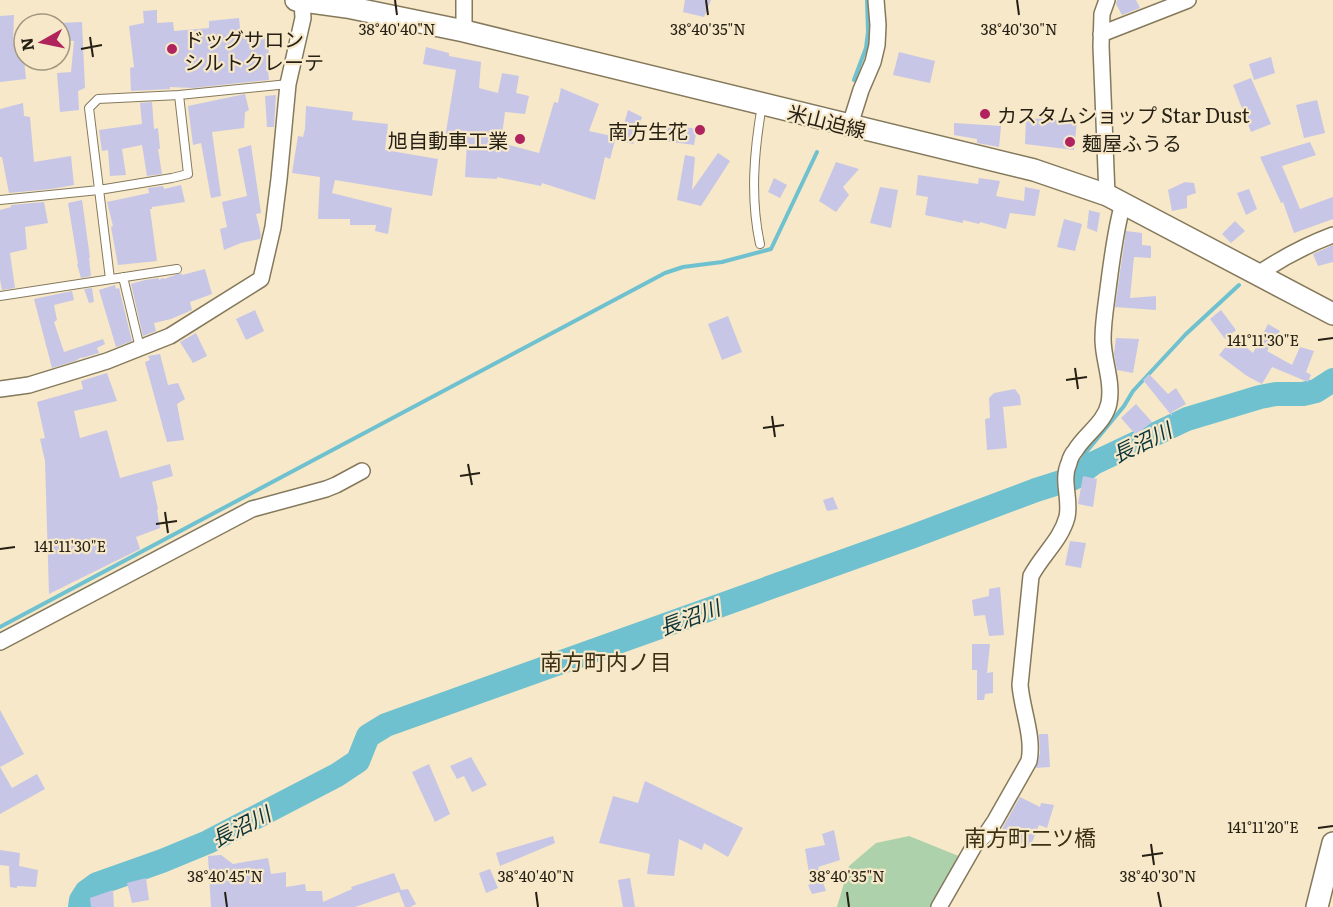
<svg xmlns="http://www.w3.org/2000/svg" width="1333" height="907" font-family="Literata,'Noto Sans JP',serif">
  <rect width="100%" height="100%" fill="#f6e8c8"/>
  <path fill="#add2ab" d="M909,836l52,21 -28,50h-96l12,-41 27,-23z"/>
  <g fill="none" stroke-linecap="round" stroke-linejoin="round">
    <path stroke="#6fc1cf" stroke-width="4" d="M854,80l12,-32 2,-16 -1,-32
      M1074,478l13,-27 37,-45 9,-15 53,-57 53,-49
      M0,627l665,-354 18,-6 39,-5 49,-13 46,-97"/>
    <path stroke="#6fc1cf" stroke-width="24" d="M80,907l1,-7 5,-8 11,-8 65,-23 46,-19 129,-67 21,-14 10,-25 18,-11 525,-188 125,-47 38,-12 20,-15 93,-44 73,-22 16,-3h27l13,-3 17,-11"/>
  </g>
  <path fill="#c7c6e6" d="M685,0h26l-7,17 -21,-5z
    M1117,0h19l4,8 -18,7 -6,-11z
    M157,10v13l16,-1 1,9 35,-3v-7l30,-3 2,18h27l1,22h-2l2,22 -76,8 -23,-1v2l-39,2 -1,-23 4,-1 -5,-41 15,-3 -1,-12z
    M14,15l-1,28h3v5l8,-2v14l2,19 -26,3v-66z
    M82,22l3,66 -7,3 1,19 -19,2 -3,-39 14,-1 3,-31 -14,-1v-17z
    M426,47l23,6v3l32,6 -2,26 19,5 4,-20 17,3 -3,17 13,3 -4,18 -20,-2 -4,31 38,10 15,-51 4,1 3,-15 38,16 -10,27 27,6 -6,22 -5,-2 -10,43 -53,-17 -1,3 -44,-9v2l-32,-2 2,-35 -22,-4 11,-68 -33,-6z
    M899,52l36,9 -5,22 -37,-8z
    M1271,57l4,16 -21,7 -5,-16z
    M1251,78l20,46 -20,8 -18,-47z
    M245,94l4,16 -4,2 -1,16 -32,4 9,64 -10,2 -10,-55 -8,2 -5,-39z
    M276,95l-2,32h-7l-2,-31z
    M1317,100l8,33 -21,5 -8,-33z
    M152,102l2,27 4,-1 2,21h-2l4,25 -15,2 -5,-31 -20,4 4,26 -16,1 -2,-26 -6,1 -3,-21 43,-6 -2,-21z
    M23,103l1,13 6,1 4,45 37,-6 3,29 -23,4 -42,4 -7,-36h-2v-48z
    M306,106l47,6 -1,8 36,4 -3,26 53,9 -6,37 -97,-16 -3,13 60,15 -4,26 -13,-3 1,-6h-26v-6h-32l2,-42 -28,-4 6,-37 5,1 2,-8z
    M628,110l14,7 -9,27 -14,-3z
    M1026,118l51,3 -3,29 -49,-6z
    M954,123l47,3 -2,21 -22,-4v-4l-23,-4z
    M665,124l32,5 -3,16 -30,-4z
    M1310,142l6,13 -34,11 18,43 33,-12v22l-39,14 -11,-31 -2,1 -21,-46z
    M251,145l10,68 -5,1 5,21 -1,4 -19,4 -17,7 -4,-21 7,-2 -5,-25 25,-6 -9,-47z
    M718,153l12,8 -29,45 -24,-6 8,-45 10,2 -3,33z
    M836,162l23,7 -16,18 6,8 -13,17 -17,-11z
    M918,175l60,9 1,-6 21,3 -4,15 28,5 1,-14 15,3 -5,26 -25,-3 -4,16 -26,-7 -1,2 -16,-4v3l-38,-8 3,-18 -12,-2z
    M774,178l13,7 -7,13 -12,-6z
    M1185,182l9,1 2,10 -9,3v12l-15,3 -4,-21z
    M181,185l4,17 -33,5v2h-2l7,52 -39,4 -7,-38 2,-1 -6,-24 42,-9 -1,-5 15,-2 1,3z
    M880,187l18,3 -7,38 -21,-5z
    M1249,189l8,20 -11,6 -9,-22z
    M82,200l8,58h-1l2,18 -10,2 -4,-14h1l-10,-61z
    M44,202l4,21 -23,4 2,22 -17,4 5,35 -13,2 -2,-11v-69l11,-3v-2z
    M1089,210l11,3 -3,19 -10,-4z
    M1064,219l18,5 -7,27 -18,-4z
    M1235,221l10,10 -14,12 -9,-9z
    M1126,231l16,2v12l9,1v12l-17,-1 -4,41 26,-2v14l-41,-3z
    M1333,245v17l-15,4 -5,-12z
    M205,269l7,25 -22,8 2,8 -21,9 -17,4 2,8 -13,5 -12,-52 14,-4 14,-2v2l4,-2 1,1 17,-6 1,2z
    M115,285l1,4 3,-1 13,53 -16,6 -17,-57z
    M92,288l2,14 -5,1 -5,-14z
    M72,291l2,9 -20,5 3,15 -3,2 10,30 39,-13 2,5 -8,4 2,5 -17,5v-1l-7,4 -23,7 -18,-69z
    M255,310l9,21 -18,9 -10,-21z
    M1221,310l15,20 -11,9 -15,-20z
    M728,316l14,36 -20,8 -14,-36z
    M1268,324l12,7 -13,20 25,14 8,-18 14,4 -8,21 5,3 -3,7 -36,-15 -10,17 -15,-8 -28,-21 15,-18 19,16z
    M196,333l11,23 -14,7 -13,-21z
    M1116,338l23,1 -6,34 -16,-3 -3,-16z
    M160,354l8,31 10,-2 7,16 -8,5 7,36 -17,2 -22,-80 5,-2 -2,-4z
    M107,373l10,28 -43,10 6,27 27,-8 13,48 50,-14 3,12 -21,6 6,27 -1,1 3,18 -24,9 4,12 -91,45 -4,-133 -5,-22 5,-1 -8,-36 46,-13 -2,-8z
    M1149,374l19,20 8,-6 10,16 -14,8v4l-29,-36z
    M1015,389l5,7 1,9 -18,2 4,41 -20,2 -2,-31 5,-1 -1,-20 5,-5z
    M1136,404l16,18 -16,13 -15,-17z
    M1083,476l14,3 -4,28 -15,-3z
    M833,497l5,12 -11,2 -4,-11z
    M1070,541l16,2 -5,25 -16,-3z
    M1000,587l4,48 -15,1 -4,-21 -11,1 -2,-16 17,-4v-7z
    M972,644h18l-3,29 6,-1v21l-8,1 -1,6h-7v-30h-5z
    M0,710l24,44 -24,13 12,21 25,-14 8,15 -45,25z
    M1039,734h9l2,33 -14,1 4,-15z
    M471,757l16,28 -15,7 -8,-16 -7,3 -7,-13z
    M429,764l21,50 -15,8 -23,-50z
    M645,781l98,47 -15,29 -24,-14 -2,7 -23,-11 -5,37 -27,-2 3,-20 -51,-11 14,-47 25,7z
    M1020,797l20,10 1,-4 13,2 -7,23 -8,-3 -9,22 -29,-13 2,-7z
    M834,830l6,30 -22,7 8,24 -14,3 -4,-9 3,-1 -6,-35 20,-4 -3,-11z
    M553,836l2,7 -55,23 -4,-13z
    M0,850l20,3 -1,13 19,4 -2,17 -19,-1v2l-7,-1 -1,-21 -9,-1z
    M221,855l12,9 35,-6 3,16 15,-2v15l19,-3 1,7h16l1,11 29,-13 -1,-2 43,-14 7,17 7,-1 8,15 -6,3h-5l-6,-15 -44,15h-144l-3,-51z
    M490,869l8,19 -12,5 -7,-20z
    M146,878l3,22 -17,3 -5,-20z
    M630,878l5,29h-12l-5,-27z
    M113,890l1,17h-23l-1,-9z"/>
  <g fill="none" stroke-linecap="round" stroke-linejoin="round">
    <defs>
      <path id="lane" d="M0,200l99,-10 73,-12 16,-4 -9,-79
        M760,244c-10,-46 -6,-93 2,-139
        M123,277l17,71
        M110,279l-21,-171 9,-9 81,-4 109,-11
        M0,296l177,-27"/>
      <path id="street" d="M464,0v31
        M1107,0l-5,14 -1,32 6,149
        M1101,34l87,-34
        M850,125l11,-35 12,-28 4,-17 1,-20 -2,-25
        M1258,274c24,-16 48,-29 75,-39
        M0,389l29,-4 78,-24 63,-25 91,-57 12,-52 6,-48 9,-95 15,-66 -1,-18
        M0,642l252,-133 74,-20 10,-4 26,-14
        M939,907l35,-61 13,-13 8,-12 34,-60c5,-24 -7,-51 -9,-76l11,-109c11,-21 30,-36 36,-59 4,-18 -6,-37 2,-54 1,-4 3,-9 6,-12 10,-17 30,-28 34,-48 4,-22 -6,-43 -6,-64 0,-17 3,-34 5,-50 4,-30 7,-58 15,-86"/>
      <path id="secondary" d="M296,0l51,7 117,24 570,139 73,25 226,119
        M1317,907l16,-64"/>
    </defs>
    <use href="#lane" stroke="#85795c" stroke-width="10"/>
    <use href="#street" stroke="#85795c" stroke-width="18"/>
    <use href="#secondary" stroke="#85795c" stroke-width="24"/>
    <use href="#lane" stroke="#fff" stroke-width="8"/>
    <use href="#street" stroke="#fff" stroke-width="15"/>
    <use href="#secondary" stroke="#fff" stroke-width="21"/>
  </g>
  <path fill="none" stroke="#251f14" stroke-width="2" d="M395,0l2,15M706,0l2,15M1017,0l2,15M90,37l3,20M81,49l21,-4M1318,340l15,-2M1075,368l3,21M1066,380l21,-3M772,416l3,21M763,428l21,-3M468,464l4,21M460,476l20,-3M165,512l3,21M156,524l21,-3M0,549l15,-2M1318,828l15,-2M1151,844l3,21M1142,856l21,-3M225,892l2,15M536,892l2,15M847,892l2,15M1158,892l3,15"/>
  <g fill="#b1235d" stroke="#f6e8c8" stroke-width="2">
    <circle cx="172" cy="49" r="6"/>
    <circle cx="985" cy="114" r="6"/>
    <circle cx="700" cy="130" r="6"/>
    <circle cx="520" cy="139" r="6"/>
    <circle cx="1070" cy="142" r="6"/>
  </g>
  <g text-anchor="middle" dominant-baseline="central" stroke-width="4.5" stroke-linejoin="round" paint-order="stroke">
    <g font-size="20" fill="#251f14" stroke="#f6e8c8" text-anchor="start">
      <text x="184" y="38">ドッグサロン<tspan x="184" dy="23">シルトクレーテ</tspan></text>
      <text x="997" y="114">カスタムショップ Star Dust</text>
      <text x="688" y="130" text-anchor="end">南方生花</text>
      <text x="508" y="139" text-anchor="end">旭自動車工業</text>
      <text x="1082" y="142">麺屋ふうる</text>
    </g>
    <g font-size="20" fill="#251f14" stroke="#f6e8c8">
      <text transform="translate(827 120) rotate(14)">米山迫線</text>
    </g>
    <g font-size="21" font-style="italic" fill="#0b343a" stroke="#f6e8c8">
      <text transform="translate(1141 441) rotate(-26)">長沼川</text>
      <text transform="translate(689 616) rotate(-20)">長沼川</text>
      <text transform="translate(240 825) rotate(-27)">長沼川</text>
    </g>
    <g font-size="22" fill="#3c3015" stroke="#f6e8c8">
      <text x="606" y="660">南方町内ノ目</text>
      <text x="1030" y="836">南方町二ツ橋</text>
    </g>
  </g>
  <g font-size="15" text-anchor="middle" fill="#251f14" stroke="#f6e8c8" stroke-width="4.5" stroke-linejoin="round" paint-order="stroke">
    <text x="397" y="35">38°40'40"N</text>
    <text x="708" y="35">38°40'35"N</text>
    <text x="1019" y="35">38°40'30"N</text>
    <text x="1263" y="346">141°11'30"E</text>
    <text x="70" y="552">141°11'30"E</text>
    <text x="1263" y="833">141°11'20"E</text>
    <text x="225" y="882">38°40'45"N</text>
    <text x="536" y="882">38°40'40"N</text>
    <text x="847" y="882">38°40'35"N</text>
    <text x="1158" y="882">38°40'30"N</text>
  </g>
  <g transform="translate(42 42) rotate(261)"><circle r="28" fill="#f6e8c8" stroke="#a29880" stroke-width="1.5"/>
  <path d="M0-4.5L10 22L0 15L-10 22Z" fill="#b1235d"/>
  <text y="-9" font-size="16" font-weight="bold" text-anchor="middle" fill="#251f14">N</text>
  </g>
</svg>
